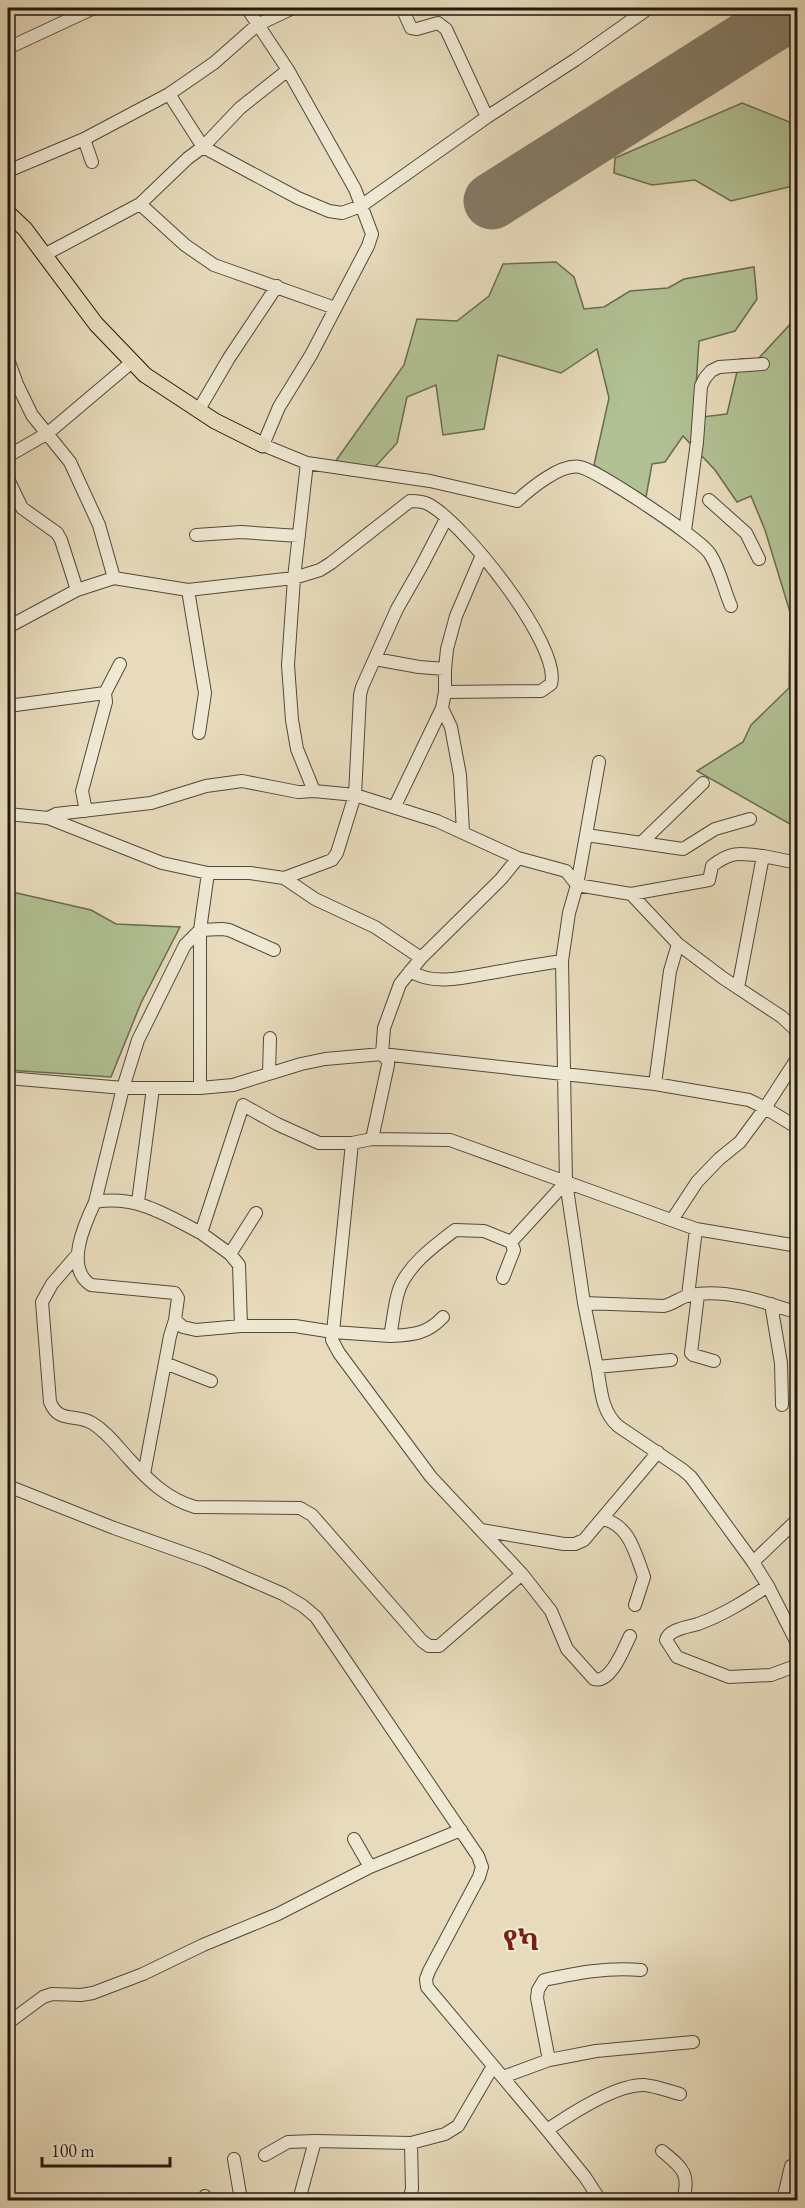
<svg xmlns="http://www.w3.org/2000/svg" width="805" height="2208" font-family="'EB Garamond','Noto Serif Ethiopic',serif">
  <rect width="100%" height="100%" fill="#e7dbbb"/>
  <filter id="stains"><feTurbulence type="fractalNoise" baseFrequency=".00333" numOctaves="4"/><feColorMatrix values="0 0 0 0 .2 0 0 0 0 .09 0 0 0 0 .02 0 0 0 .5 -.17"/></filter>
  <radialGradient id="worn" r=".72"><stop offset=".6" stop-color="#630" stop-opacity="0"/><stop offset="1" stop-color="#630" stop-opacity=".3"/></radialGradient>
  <path fill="#b1c193" stroke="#686c51" stroke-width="1.5" d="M742,103l55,22v60l-66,16 -36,-21 -43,5 -38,-12 1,-15z
    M556,262l18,15 10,32 20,-2 26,-16 38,-3 16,-9 70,-12 3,32 -22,32 -36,10 -5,77 33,-4 13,-55h18l39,-42v511l-100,-57 46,-29 8,-17 38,-37 1,-76 -25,-82 -14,-34 -14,6 -22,-32 -32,-34 -18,26 -13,2 -6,33 -52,-32 15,-67 -12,-49 -36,24 -63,-18 -14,74 -41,6 -7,-50 -29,12 -10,46 -22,24 -40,-5 69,-97 13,-46 40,2 32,-25 14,-32z
    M8,891l83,19 25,14 64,3 -39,76 -30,74 -103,-7z"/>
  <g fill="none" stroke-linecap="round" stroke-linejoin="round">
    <path stroke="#837a65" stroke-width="57" d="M492,201l305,-193"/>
    <defs>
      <path id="minor" d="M247,8l41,62 67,119 17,45 -4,12 -57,109 -32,52 -16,38 44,18 123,18 87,20c13,-12 44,-38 63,-34 17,3 122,73 130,87 10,15 14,36 21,52
        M402,8l9,20 6,1 21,-6 8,6 41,88
        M8,48l86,-40
        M169,94l34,53 37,-39 48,-38
        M84,139l8,23
        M8,171l76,-32 85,-45 45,-31 43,-38 36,-17
        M140,204l45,41 29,20 121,43
        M44,255l96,-51 48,-46 15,-11 95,51 31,13 13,2 19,-7 126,-89 88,-57 74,-52
        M8,359l9,25 15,31 38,47 29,63 15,53 74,12 106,-12 26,-8 11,-7 79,-62c6,0 12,0 18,3 34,17 134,142 123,180l-10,7 -96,1
        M198,411l31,-53 48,-72
        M8,456l40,-23 84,-71
        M307,463l-13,115 -6,87 4,55 5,29 17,42
        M8,479l14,29 35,25 4,7 16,50 37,-12
        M709,500l37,33 13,26
        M685,531l12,-89 4,-56 4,-8 6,-7 8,-4 44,-3
        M196,535l45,-3 58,4
        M188,590l17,103 -6,40
        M8,627l69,-37
        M375,659l44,8 26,2
        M105,693l15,-29
        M8,706l97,-13 1,9 -24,89 4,20
        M395,806l47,-98
        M8,814l40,4 114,45 46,10h42l34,5 48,-18 5,-7 18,-58 5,-100 2,-8 35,-78 24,-42 25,-48
        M48,818l8,-4 95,-11 55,-17 36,-5 56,11 16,-1 41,4 82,26 81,37 48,13 11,14 -8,28 -7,48 4,221 -116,-42 -78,-1 -20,4h-33l-42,-19 -34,-19 -42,128c-35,-18 -64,-38 -106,-31 -10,21 -31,66 -4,83l84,8 3,5 -3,22 8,7 13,3 45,-4h54l38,6 -1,8 7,13 92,124 91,97 -83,72h-10l-7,-5 -110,-126 -12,-7 -105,-1c-28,-8 -47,-27 -66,-48 -12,-13 -22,-27 -37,-36 -17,-10 -33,1 -42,-21l-8,-100 10,-18 25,-29
        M463,832l-3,-57 -9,-48 -9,-19 3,-16v-23l2,-20 9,-33 26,-61
        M586,835l13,-73
        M641,843l62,-60
        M763,856l35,7
        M284,878l31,21 60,28 46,31
        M631,894l78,-14 3,-14c19,-15 28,-13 51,-10l-25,132
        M678,944l-47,-50 -54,-9 9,-50 97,14 32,-20 35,-10
        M410,971c26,17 64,4 92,0 20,-4 40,-7 60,-10
        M269,1074l1,-36
        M8,1078l115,10h77l33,-3 68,-21 24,-5 57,-5 273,30 94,16 16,8 33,-51
        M655,1084l15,-113 8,-27 45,34 59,39 16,15
        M200,1088v-158l8,-57
        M372,1139l16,-74v-4l-6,-7 2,-26 16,-44 21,-26 80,-79 17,-21
        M352,1143l-19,189 57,4c3,-14 4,-29 8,-43 7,-26 37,-48 57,-63l29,1 27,11 55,-60
        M95,1202l28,-114 15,-48 47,-95 15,-15 22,-1 7,1 45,20
        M138,1202l15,-114
        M672,1220l25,-38 22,-23 21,-17 25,-34 33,20
        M201,1233l29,21 9,11 2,61
        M230,1254l26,-41
        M503,1278l11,-28 -3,-8
        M698,1295l-7,58 2,2 21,6
        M688,1296l8,-67
        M584,1303l80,3c9,-2 17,-9 26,-11 36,-7 74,7 108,18
        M771,1304l10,59 1,42
        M390,1336c23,-1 37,-2 53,-19
        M671,1360l-74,7c4,21 4,44 21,59l65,44 8,7 62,85 15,24 30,59
        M165,1363l46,18
        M597,1367l-13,-64 -18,-121 130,47 102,17
        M144,1474l26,-138 5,-16
        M8,1486l106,42 93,33 76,33 20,12 13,11 162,239 4,11 -3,10 -50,94 -3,8 1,8 120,143 38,47 15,23
        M603,1519c25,6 31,30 39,52l2,6 -9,28
        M481,1530l83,14h11l9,-4 74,-88
        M753,1562l45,-43
        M522,1574l29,37 16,38 27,30c17,5 30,-31 36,-43
        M768,1586c-23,15 -45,29 -70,38 -10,3 -29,5 -32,16l11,17 52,20 42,-2 27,-10
        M354,1839l16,28
        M8,2023l35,-26 9,-3 29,1 12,-2 50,-19 60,-29 75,-31 92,-47 91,-37
        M549,2060l47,-9 97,-9
        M503,2077l46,-17 -12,-62 1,-8 6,-10c33,-7 63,-13 97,-10
        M547,2130c22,-15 70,-46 97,-45 12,1 24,6 36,9
        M662,2151c19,16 29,22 21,49
        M265,2155l23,-13 27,-1
        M234,2159l7,41
        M203,2200l2,-4
        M299,2200l16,-59 96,2
        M409,2200l3,-11 -1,-46 34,-9 13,-8 35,-60
        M783,2200l8,-34"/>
      <path id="major" d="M8,213l17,16 71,95 49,51 70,46 48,24"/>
    </defs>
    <use href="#minor" stroke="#51493a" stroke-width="14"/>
    <use href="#major" stroke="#1f180f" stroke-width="17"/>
    <use href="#minor" stroke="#efe8d3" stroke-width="12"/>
    <use href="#major" stroke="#e7dbbb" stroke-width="15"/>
  </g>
  <g text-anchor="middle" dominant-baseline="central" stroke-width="4.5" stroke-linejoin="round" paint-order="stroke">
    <g font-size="28" font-weight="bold" fill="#7a1f14" stroke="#efe8d3">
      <text x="521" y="1940">የካ</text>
    </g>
  </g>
  <rect width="805" height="2208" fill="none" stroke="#e7dbbb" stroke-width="30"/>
  <rect x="9" y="9" width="787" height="2190" fill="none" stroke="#1f180f" stroke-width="3"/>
  <rect x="15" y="15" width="775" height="2178" fill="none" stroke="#1f180f" stroke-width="1.5"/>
  <path d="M42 2157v9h128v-9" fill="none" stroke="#1f180f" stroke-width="3"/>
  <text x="51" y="2157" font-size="18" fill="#1f180f" stroke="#efe8d3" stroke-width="4.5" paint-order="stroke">100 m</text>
  <rect width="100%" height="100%" filter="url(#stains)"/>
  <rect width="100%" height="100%" fill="url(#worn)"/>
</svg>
